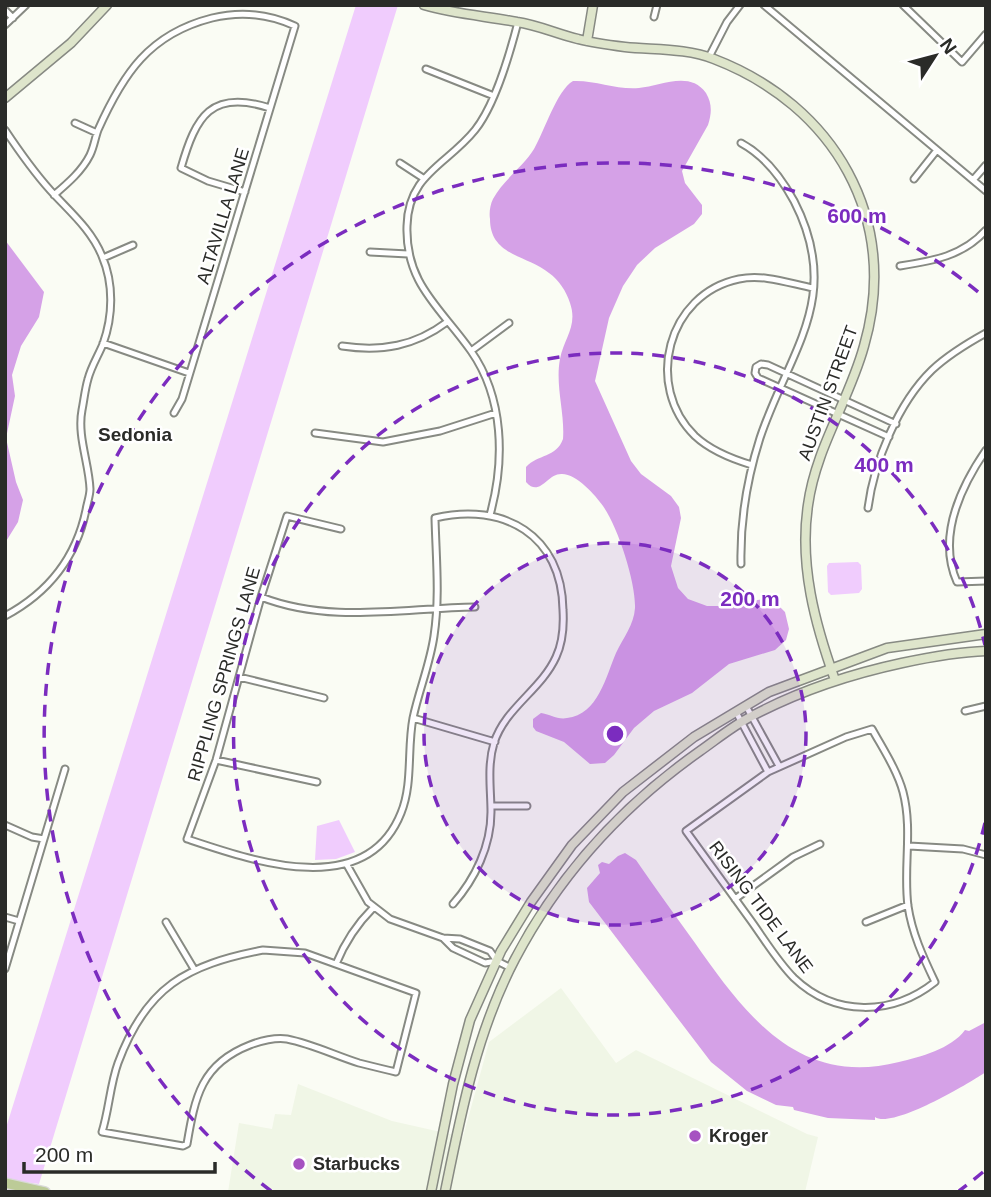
<svg xmlns="http://www.w3.org/2000/svg" width="991" height="1197" font-family="Helvetica,sans-serif">
  <rect width="100%" height="100%" fill="#fafcf4"/>
  <path fill="#f0f6e6" d="M561,988l55,75 20,-13 171,84 11,3 -13,55h-502l-12,-2v2h-63l11,-69 33,6 3,-15 16,1 7,-31 94,37 71,16 26,-95z"/>
  <path fill="#f0ccfd" d="M356,5h42l-359,1179 -34,-5v-48z
    M858,562l3,3 1,24 -3,4 -28,2 -3,-3 -1,-26 2,-3z
    M339,820l16,32 -19,7 -21,1 2,-34z"/>
  <path fill="#d5a1e7" d="M573,81c23,-1 43,9 66,7 21,-2 51,-18 67,5 6,10 6,20 2,32l-26,46 3,12 17,22v9l-8,10 -39,24 -18,17 -14,21 -14,32 -14,63 36,80 10,13 30,22 8,11 2,11 -10,48 7,22 10,11 19,7h14l43,-7 10,2 11,11 4,17 -3,11 -11,10 -46,14 -37,29 -38,18 -20,17 -20,27 -9,8 -15,1 -26,-22 -28,-11 -3,-4v-8l8,-6c8,1 17,7 26,5 31,-3 39,-42 49,-65 7,-15 18,-28 19,-45 1,-25 -17,-81 -32,-102 -8,-11 -26,-32 -41,-32 -15,-1 -22,24 -36,8v-15c12,-13 30,-9 37,-28 2,-26 -8,-54 -3,-80 4,-21 18,-33 10,-56 -4,-12 -11,-23 -21,-30 -22,-18 -59,-17 -59,-54 -1,-6 0,-14 3,-20 10,-19 30,-32 41,-50 10,-17 23,-59 39,-68z
    M5,240l39,52 -5,25 -18,29 -9,29 3,21 -9,42 10,44 7,18 -5,22 -13,21z
    M625,853l11,7c19,28 39,55 59,83 50,71 103,145 204,119 21,-5 52,-13 66,-32l4,1 17,-9v50c-18,12 -94,57 -111,45v3l-47,-2 -34,-8 -1,-3 -17,-2 -29,-14 -36,-29 -122,-160 -2,-14 13,-15 -2,-8 4,-3 7,2 9,-8z"/>
  <g fill="none" stroke-linecap="round" stroke-linejoin="round">
    <defs>
      <path id="street" d="M764,5l222,186
        M903,5l59,57 24,-28
        M5,10l8,8
        M654,17l3,-12
        M5,25l21,-20
        M709,57l18,-35 13,-17
        M426,69l68,27
        M75,123l22,10
        M5,130c14,21 28,41 45,60 19,21 41,39 52,66 12,28 11,60 1,88 -5,12 -12,23 -15,35 -3,10 -4,21 -6,31 -5,26 7,53 8,79 0,7 -3,14 -4,21 -10,48 -38,83 -81,106
        M741,143c24,13 40,34 53,58 50,97 -5,150 -34,237 -13,41 -20,83 -19,126
        M400,163l23,15
        M914,179l23,-29
        M973,180l13,-15
        M245,192l-37,-11 -27,-13c15,-52 30,-79 89,-60
        M54,195c14,-12 28,-24 36,-40 4,-8 5,-17 8,-25 25,-56 51,-96 114,-112 29,-7 57,-4 83,8l-113,373 -8,14
        M370,252l38,2
        M103,258l30,-13
        M900,266c33,-5 63,-10 86,-36
        M103,343l86,30
        M342,346c40,6 73,0 105,-24
        M471,351l38,-28
        M315,433l68,9 57,-11 56,-18
        M889,437l-131,-59 -3,-5 1,-6 5,-3 7,1 128,59
        M986,450c-26,38 -49,87 -29,132l29,-1
        M752,465c-20,-6 -41,-14 -57,-29 -51,-50 -28,-142 44,-157 25,-5 49,4 74,9
        M868,508c6,-46 30,-105 64,-138 16,-15 34,-26 54,-37
        M490,515c15,-54 14,-117 -19,-164 -30,-43 -66,-67 -64,-125 1,-52 40,-61 68,-96 20,-25 35,-77 43,-108
        M341,529l-54,-13 -26,81 -45,163 -29,79c66,22 179,62 214,-26 12,-29 6,-64 12,-95 6,-28 17,-54 21,-82 6,-40 2,-78 1,-118 69,-16 127,17 128,92 1,17 0,32 -7,47 -15,33 -51,51 -62,86 -7,23 -3,47 -3,69 0,34 -16,67 -38,92
        M261,597c69,27 142,11 214,10
        M239,677l85,21
        M746,706l33,60
        M965,711l21,-5
        M736,712l32,60
        M413,718l82,24
        M872,729c11,20 25,41 31,63 10,38 0,76 5,114 4,27 15,51 27,76 -43,34 -100,35 -141,-4 -17,-17 -31,-41 -45,-60 -21,-29 -42,-58 -63,-87l82,-59 78,-35z
        M216,760l101,22
        M491,806h36
        M5,825l27,12 12,2
        M909,846l54,3 23,6
        M347,865l21,37 22,17 53,19 17,1 30,12 7,10 14,7
        M735,899l58,-42 27,-13
        M5,917l14,4
        M166,922l28,47
        M866,922l42,-17
        M443,938l10,10 32,15 12,-2
        M263,950l42,3 111,40 -20,79c-13,-3 -25,-6 -37,-9 -25,-8 -47,-19 -72,-24 -11,-2 -27,2 -37,6 -49,19 -55,52 -63,99l-4,2 -81,-14c7,-22 8,-47 16,-69 28,-76 68,-98 145,-113z
        M336,964c9,-22 20,-39 37,-56
        M5,969l60,-200"/>
      <path id="secondary" d="M424,5c31,9 61,11 93,17 21,3 40,12 61,17 15,4 31,6 47,8 28,3 62,1 89,12 120,46 187,160 150,287 -15,55 -48,101 -56,159 -9,60 7,119 27,175
        M587,41l6,-36
        M5,98l66,-55 36,-38
        M431,1192l22,-108 17,-64 31,-69 30,-49 41,-57 51,-53 71,-55 75,-45 118,-44 99,-14
        M445,1192c16,-79 32,-161 70,-233 44,-84 107,-153 185,-208 17,-12 34,-26 52,-35 47,-25 99,-42 150,-53 28,-6 55,-11 84,-12"/>
      <path id="primary" d="M5,1183l40,9"/>
    </defs>
    <use href="#street" stroke="#878a83" stroke-width="9"/>
    <use href="#secondary" stroke="#878a83" stroke-width="11"/>
    <use href="#primary" stroke="#d9d9d8" stroke-width="12"/>
    <use href="#street" stroke="#fff" stroke-width="5"/>
    <use href="#secondary" stroke="#dee5cb" stroke-width="8"/>
    <use href="#primary" stroke="#bccb97" stroke-width="9"/>
  </g>
  <circle cx="615" cy="734" r="191" fill="#7b2cbf" fill-opacity=".12"/>
  <g fill="none" stroke="#7b2cbf" stroke-width="3.5" stroke-dasharray="12 9">
    <circle cx="615" cy="734" r="191"/>
    <path d="M985 823A381 381 0 1 1 985 645"/>
    <path d="M983 1172A572 572 0 0 1 959 1191M271 1191A572 572 0 1 1 983 296"/>
  </g>
  <g fill="#a652c1" stroke="#fff" stroke-width="2.5">
    <circle cx="695" cy="1136" r="7"/>
    <circle cx="299" cy="1164" r="7"/>
  </g>
  <g text-anchor="middle" dominant-baseline="central" stroke-width="5" stroke-linejoin="round" paint-order="stroke">
    <g font-size="18" fill="#2a2b28" stroke="#fff">
      <text transform="translate(223 216) rotate(-73)">ALTAVILLA LANE</text>
      <text transform="translate(828 393) rotate(-70)">AUSTIN STREET</text>
      <text transform="translate(224 674) rotate(-74)">RIPPLING SPRINGS LANE</text>
      <text transform="translate(761 907) rotate(53)">RISING TIDE LANE</text>
    </g>
    <g font-size="18" font-weight="bold" fill="#2a2b28" stroke="#fff" text-anchor="start">
      <text x="709" y="1136">Kroger</text>
      <text x="313" y="1164">Starbucks</text>
    </g>
    <g font-size="19" font-weight="bold" fill="#2a2b28" stroke="#fff">
      <text x="135" y="434">Sedonia</text>
    </g>
  </g>
  <circle cx="615" cy="734" r="10" fill="#7b2cbf" stroke="#fff" stroke-width="3.5"/>
  <g font-size="21" text-anchor="middle" font-weight="bold" fill="#7b2cbf" stroke="#fff" stroke-width="5" stroke-linejoin="round" paint-order="stroke">
    <text x="857" y="223">600 m</text>
    <text x="884" y="472">400 m</text>
    <text x="750" y="606">200 m</text>
  </g>
  <rect width="991" height="1197" fill="none" stroke="#2a2b28" stroke-width="14"/>
  <g transform="translate(935 56) rotate(54)" stroke="#ffffff" stroke-width="5" paint-order="stroke">
  <path d="M0-5L12 26L0 18L-12 26Z" fill="#2a2b28"/>
  <text y="-10" font-size="19" font-weight="bold" text-anchor="middle" fill="#2a2b28">N</text>
  </g>
  <path d="M24 1162v10h191v-10" fill="none" stroke="#2a2b28" stroke-width="3.5"/>
  <text x="35" y="1162" font-size="21" fill="#2a2b28" stroke="#ffffff" stroke-width="5" paint-order="stroke">200 m</text>
</svg>
